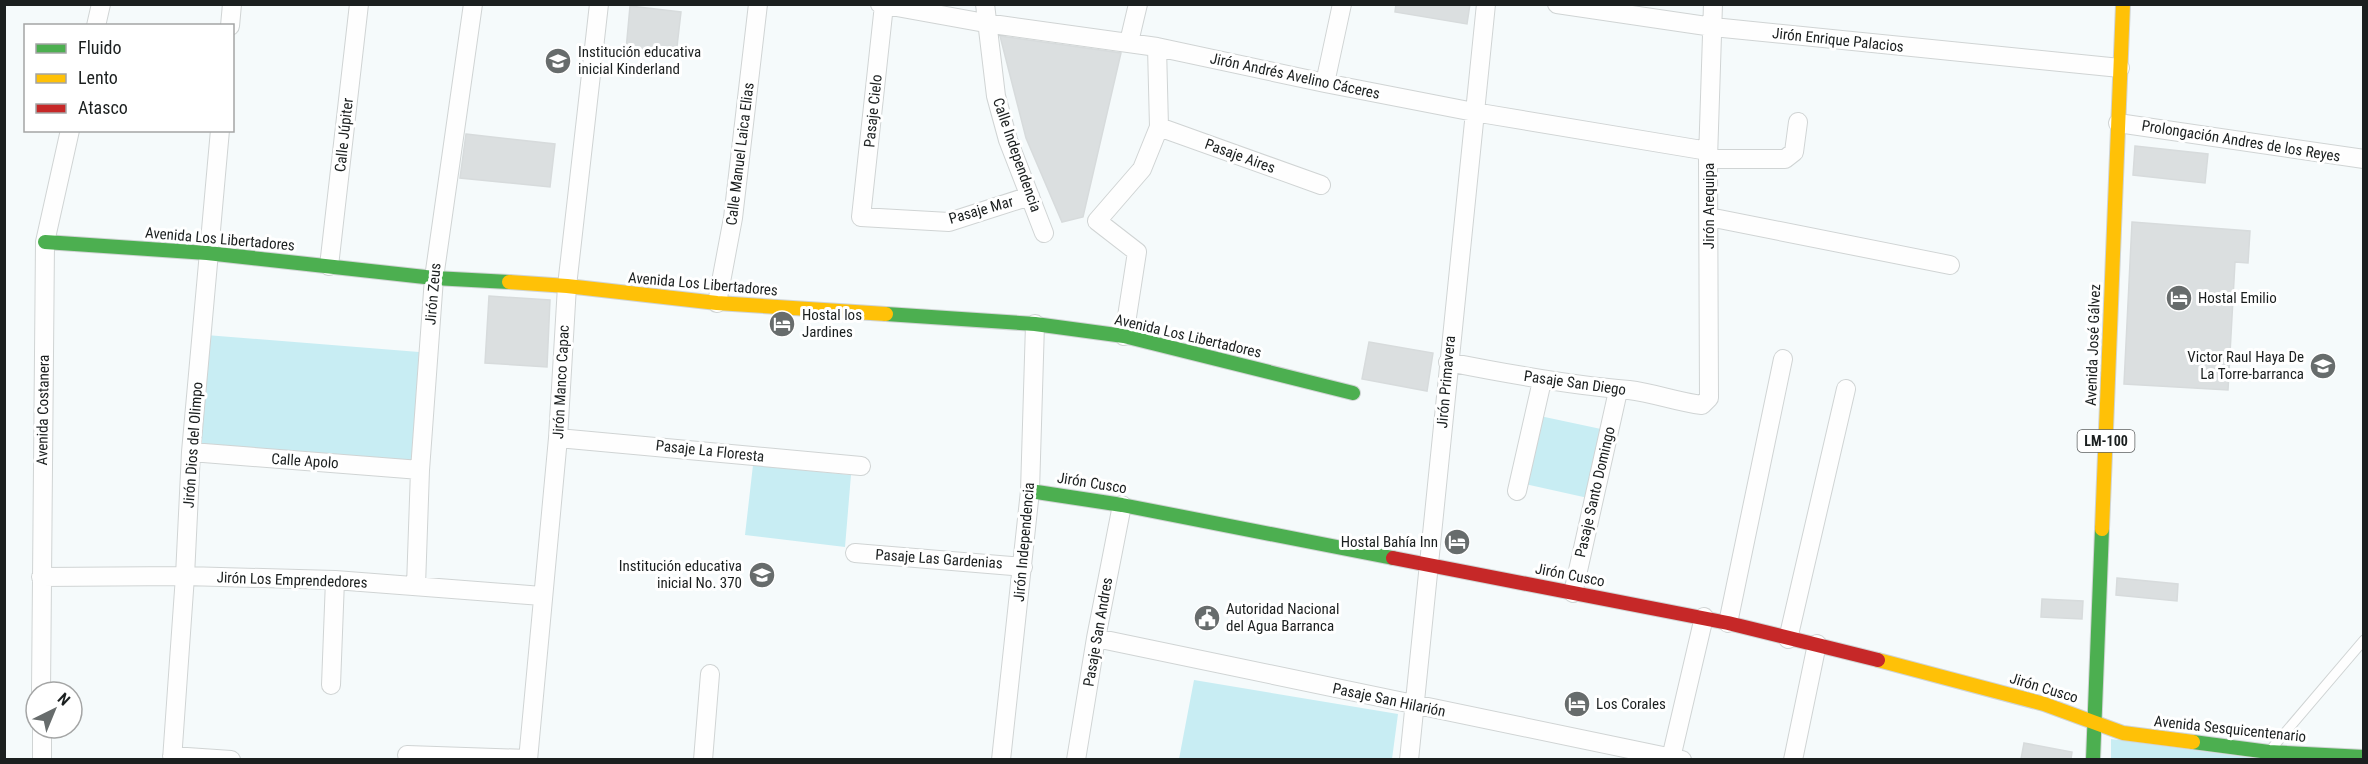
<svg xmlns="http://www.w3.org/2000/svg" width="2368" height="764" font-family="'Roboto Condensed',sans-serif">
  <rect width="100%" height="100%" fill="#f5fafb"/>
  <path fill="#c8edf3" d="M206,335l213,17 -7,112 -217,-14z
    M1540,416l61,13 -13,69 -63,-14z
    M753,465l98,10 -6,72 -100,-12z
    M1194,680l204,34 -6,45h-213z
    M2111,739l156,21h-156z"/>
  <path fill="#dbdfe0" stroke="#d7dbdc" stroke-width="1.5" d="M1396,4h74l-3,20 -72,-12z
    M630,6l51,6 -5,43 -50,-5z
    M1000,36l121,17 -38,164 -21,5 -36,-84z
    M466,134l89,10 -5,43 -90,-9z
    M2135,146l73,8 -3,29 -72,-8z
    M2132,222l118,9 -2,32 -13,-1 -7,128 -104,-6z
    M489,296l61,4 -3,67 -62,-4z
    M1369,342l64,11 -6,38 -65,-12z
    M2117,578l61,6 -1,17 -61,-6z
    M2042,599l41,2 -1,18 -41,-2z
    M2024,743l48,9 -1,7h-50z"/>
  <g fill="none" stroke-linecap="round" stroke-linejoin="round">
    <defs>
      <path id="lane" d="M2272,748l92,-108"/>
      <path id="street" d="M880,4l105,19 172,24 168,36 149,29 234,39
        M985,4l11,92 12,44 36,93
        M1557,4l156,23 407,41
        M884,5l-23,212 88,5 81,-26
        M96,26l5,-22
        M230,26l2,-22
        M1129,42l9,-38
        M1325,83l17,-79
        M2118,123l246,36
        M1159,127l162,58
        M1708,159h77l9,-7 4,-30
        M1709,217l241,48
        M329,266l30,-262
        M717,303l16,-85 25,-214
        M1124,336l13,-84 -40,-31 45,-52 17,-42 -2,-80
        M1448,362c60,12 120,23 181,28 25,3 48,12 73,15l7,-7 -1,-239 5,-155
        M558,438l303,28
        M191,452l229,18
        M1517,491l25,-110
        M855,553l168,14
        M41,577l144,-1 150,4 207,16
        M416,586l4,-116 14,-192 39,-274
        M1573,593l45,-202
        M1728,623l55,-264
        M1096,638l586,122
        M1788,639l58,-250
        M331,685l4,-105
        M41,692l4,-450 25,-112
        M42,728v32
        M407,755l121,4
        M172,756l59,4
        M1671,758l33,-141
        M172,760l13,-184 6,-124 29,-322
        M528,760l30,-322 9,-152 32,-282
        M703,760l7,-86
        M1001,760l29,-269 5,-167
        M1076,760l20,-122 26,-133
        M1409,760l77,-756
        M1793,760l24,-116"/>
      <path id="fast" d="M45,242l162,11 227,25 75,4
        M886,314l149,10 89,12 229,57
        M1030,491l92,14 271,53
        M2193,742l76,10 95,5
        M2093,760l9,-231"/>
      <path id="slow" d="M509,282l58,4 150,17 169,11
        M2102,529l21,-525
        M1878,660l166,44 79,29 70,9"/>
      <path id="jam" d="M1393,558l335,65 150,37"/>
    </defs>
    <use href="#lane" stroke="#d0d4d4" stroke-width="11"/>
    <use href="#street" stroke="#d0d4d4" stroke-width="20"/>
    <use href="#fast" stroke="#d0d4d4" stroke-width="16"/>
    <use href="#slow" stroke="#d0d4d4" stroke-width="16"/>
    <use href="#jam" stroke="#d0d4d4" stroke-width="16"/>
    <use href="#lane" stroke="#fefefe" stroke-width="9"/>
    <use href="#street" stroke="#fefefe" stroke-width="18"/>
    <use href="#fast" stroke="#4caf50" stroke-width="14"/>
    <use href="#slow" stroke="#ffc107" stroke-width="14"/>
    <use href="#jam" stroke="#c62828" stroke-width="14"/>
  </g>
  <defs>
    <symbol id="school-disc" viewBox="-11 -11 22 22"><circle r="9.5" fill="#676c6c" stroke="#fff"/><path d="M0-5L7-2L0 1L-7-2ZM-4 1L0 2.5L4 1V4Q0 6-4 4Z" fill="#fff"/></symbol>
    <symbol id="hotel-disc" viewBox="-11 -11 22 22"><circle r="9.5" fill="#676c6c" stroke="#fff"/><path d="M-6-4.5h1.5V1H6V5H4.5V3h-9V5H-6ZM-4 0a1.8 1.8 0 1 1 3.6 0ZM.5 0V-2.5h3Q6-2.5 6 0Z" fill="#fff"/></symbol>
    <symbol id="civic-disc" viewBox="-11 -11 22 22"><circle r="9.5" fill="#676c6c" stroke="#fff"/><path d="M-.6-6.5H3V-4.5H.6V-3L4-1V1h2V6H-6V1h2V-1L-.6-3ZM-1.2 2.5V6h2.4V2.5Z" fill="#fff"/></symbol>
  </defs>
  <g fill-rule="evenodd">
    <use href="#school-disc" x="543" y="46" width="30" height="30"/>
    <use href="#hotel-disc" x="2164" y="283" width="30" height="30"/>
    <use href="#hotel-disc" x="767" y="309" width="30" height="30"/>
    <use href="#school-disc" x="2308" y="351" width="30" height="30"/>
    <use href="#hotel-disc" x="1442" y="527" width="30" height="30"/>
    <use href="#school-disc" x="747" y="560" width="30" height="30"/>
    <use href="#civic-disc" x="1192" y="603" width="30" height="30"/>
    <use href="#hotel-disc" x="1562" y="689" width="30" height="30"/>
  </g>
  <g text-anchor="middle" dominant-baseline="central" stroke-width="6" stroke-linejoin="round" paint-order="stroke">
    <rect fill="#fff" stroke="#5f6262" stroke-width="1.5" x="2077.5" y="430" width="57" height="22" rx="4.5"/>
    <g font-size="14" font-weight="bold" fill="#1b1f1f">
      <text x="2106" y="441">LM-100</text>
    </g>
    <g font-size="15" fill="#1b1f1f" stroke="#fff">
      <text transform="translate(1838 40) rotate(6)">Jirón Enrique Palacios</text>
      <text transform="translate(1295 76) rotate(12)">Jirón Andrés Avelino Cáceres</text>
      <text transform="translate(873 111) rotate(-84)">Pasaje Cielo</text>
      <text transform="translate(344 135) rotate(-84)">Calle Júpiter</text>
      <text transform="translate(2241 141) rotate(9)">Prolongación Andres de los Reyes</text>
      <text transform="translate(740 154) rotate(-83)">Calle Manuel Laica Elias</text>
      <text transform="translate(1017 155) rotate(71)">Calle Independencia</text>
      <text transform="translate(1240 156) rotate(20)">Pasaje Aires</text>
      <text transform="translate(1709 206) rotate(-90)">Jirón Arequipa</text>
      <text transform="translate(981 210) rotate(-16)">Pasaje Mar</text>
      <text transform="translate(220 239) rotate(5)">Avenida Los Libertadores</text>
      <text transform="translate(703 284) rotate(5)">Avenida Los Libertadores</text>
      <text transform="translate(433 294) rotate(-85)">Jirón Zeus</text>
      <text transform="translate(1188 336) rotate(13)">Avenida Los Libertadores</text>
      <text transform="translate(2093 345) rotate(-88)">Avenida José Gálvez</text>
      <text transform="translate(561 382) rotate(-87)">Jirón Manco Capac</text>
      <text transform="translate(1446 382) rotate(-85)">Jirón Primavera</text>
      <text transform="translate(1575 383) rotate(8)">Pasaje San Diego</text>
      <text transform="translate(43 410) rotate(-89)">Avenida Costanera</text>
      <text transform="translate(193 445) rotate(-86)">Jirón Dios del Olimpo</text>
      <text transform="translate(710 451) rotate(6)">Pasaje La Floresta</text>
      <text transform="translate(305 461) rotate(4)">Calle Apolo</text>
      <text transform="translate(1092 483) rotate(9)">Jirón Cusco</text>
      <text transform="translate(1595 492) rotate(-77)">Pasaje Santo Domingo</text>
      <text transform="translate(1024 542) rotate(-85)">Jirón Independencia</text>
      <text transform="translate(939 559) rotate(4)">Pasaje Las Gardenias</text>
      <text transform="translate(1570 575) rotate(11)">Jirón Cusco</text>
      <text transform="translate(292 580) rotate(2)">Jirón Los Emprendedores</text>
      <text transform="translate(1098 632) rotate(-80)">Pasaje San Andres</text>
      <text transform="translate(2044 688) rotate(17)">Jirón Cusco</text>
      <text transform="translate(1389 700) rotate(12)">Pasaje San Hilarión</text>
      <text transform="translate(2230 729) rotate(6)">Avenida Sesquicentenario</text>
    </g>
    <g font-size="15" fill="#1b1f1f" stroke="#fff" text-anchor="start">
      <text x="578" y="52">Institución educativa<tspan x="578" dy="17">inicial Kinderland</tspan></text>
      <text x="2198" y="298">Hostal Emilio</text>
      <text x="802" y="315">Hostal los<tspan x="802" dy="17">Jardines</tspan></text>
      <text x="2304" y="357" text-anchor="end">Victor Raul Haya De<tspan x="2304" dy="17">La Torre-barranca</tspan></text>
      <text x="1438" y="542" text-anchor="end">Hostal Bahía Inn</text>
      <text x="742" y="566" text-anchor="end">Institución educativa<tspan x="742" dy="17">inicial No. 370</tspan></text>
      <text x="1226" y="609">Autoridad Nacional<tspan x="1226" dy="17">del Agua Barranca</tspan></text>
      <text x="1596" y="704">Los Corales</text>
    </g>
  </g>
  <rect width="2368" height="764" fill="none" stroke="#1b1f1f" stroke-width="12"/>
  <rect x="24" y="24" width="210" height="108" fill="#ffffff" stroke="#a4a5a5" stroke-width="1.5"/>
  <rect x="36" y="44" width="30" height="9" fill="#4caf50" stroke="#a4a5a5" stroke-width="1.5"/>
  <text x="78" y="54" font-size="18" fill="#1b1f1f">Fluido</text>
  <rect x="36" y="74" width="30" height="9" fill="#ffc107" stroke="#a4a5a5" stroke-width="1.5"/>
  <text x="78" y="84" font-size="18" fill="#1b1f1f">Lento</text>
  <rect x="36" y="104" width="30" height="9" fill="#c62828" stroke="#a4a5a5" stroke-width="1.5"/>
  <text x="78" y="114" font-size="18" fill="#1b1f1f">Atasco</text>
  <g transform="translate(54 710) rotate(43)"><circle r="28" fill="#ffffff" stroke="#a4a5a5" stroke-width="1.5"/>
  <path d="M0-4.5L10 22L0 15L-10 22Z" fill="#676c6c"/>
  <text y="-9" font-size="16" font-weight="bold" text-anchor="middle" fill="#1b1f1f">N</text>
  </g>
</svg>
